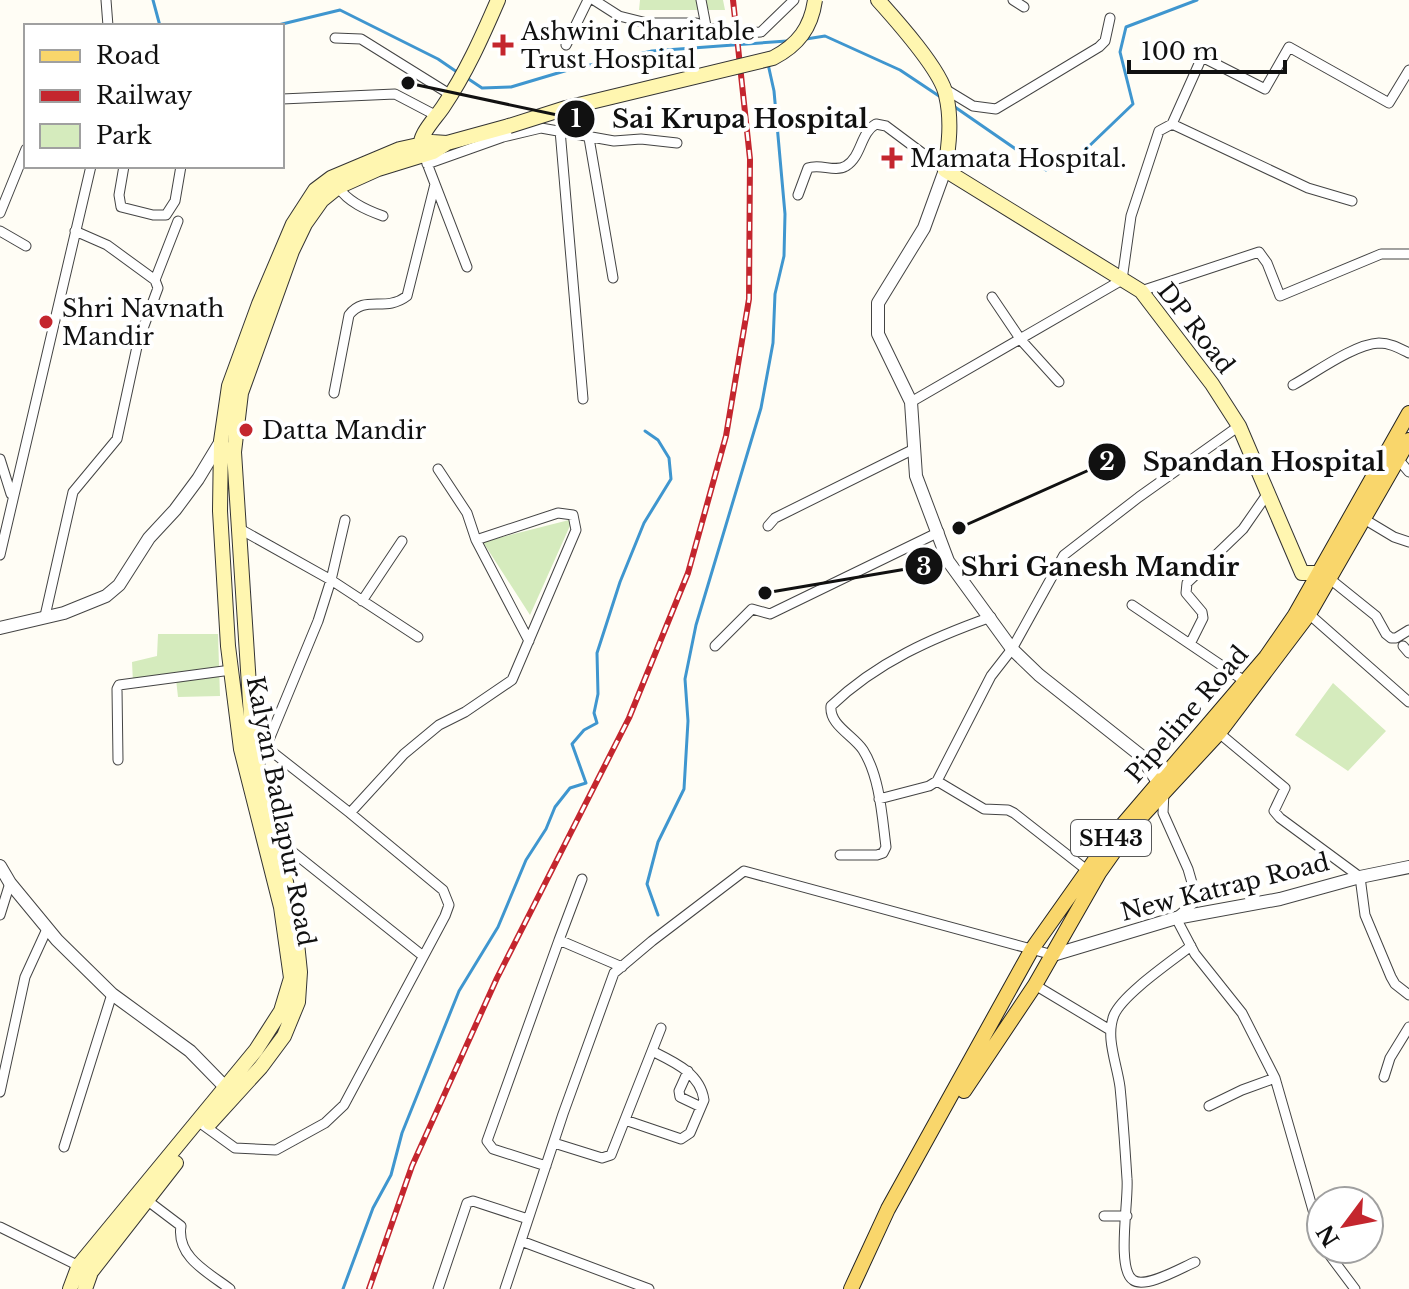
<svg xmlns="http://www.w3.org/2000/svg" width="1409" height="1289" font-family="'Libre Baskerville',serif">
  <rect width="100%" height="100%" fill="#fffdf5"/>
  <path fill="#d5ebbd" d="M640,0h83l2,10h-86z
    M573,519l-43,96 -47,-73z
    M158,634h60l2,62 -42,1 -2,-18 -43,4 -1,-21 25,-6z
    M1333,683l53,48 -38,40 -53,-36z"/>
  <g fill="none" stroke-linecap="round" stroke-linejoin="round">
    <path stroke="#3f96cf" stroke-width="3" d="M153,0l7,26
      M274,26l66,-16 98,49 19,13
      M806,39l19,-3 75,34 39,26
      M467,78l15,10 29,-1 57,-17 84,-19 135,-10
      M952,105l94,65 38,-19 49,-47 -13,-52 6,-25 71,-27
      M658,915l-11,-31 11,-42 26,-53 4,-68 -3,-42 11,-54 65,-217 12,-65 2,-49 9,-38 1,-42 -11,-123 -6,-27
      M343,1289l30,-81 18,-33 11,-42 57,-142 39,-64 28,-67 20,-31 9,-22 15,-19 16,-5 -14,-39 12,-14 13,-7 -3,-10 4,-19 -1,-41 23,-71 24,-59 27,-44 -2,-21 -11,-18 -13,-9"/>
    <defs>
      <path id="minor" d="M106,0l2,26
        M594,0l25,16 28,7h49l31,11 34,-2 33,-32
        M701,0l5,26
        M1013,0l11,7
        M335,38l26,1 90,56
        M566,45l22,-45
        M945,89l28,17 23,3 103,-62 6,-6 5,-23
        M282,99l113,-5 42,22
        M1172,124l136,64 44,13
        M560,130l23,269
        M589,138l24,140
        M425,158l42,109
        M427,164l76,-27 38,-9 73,13 27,-2 36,4
        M124,166l-5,29 2,12 32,8h13l9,-14 6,-35
        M338,187c10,15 28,23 45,29
        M798,195l10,-27c13,-5 26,5 38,-2 16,-10 14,-33 30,-42l10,2 59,44
        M0,213l26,-64
        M0,231l26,15
        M75,231l32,14 48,35
        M1141,291l118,-39 8,11 13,33 101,-42h28
        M992,297l29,43 38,42
        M1293,385c22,-12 61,-41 86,-42 11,0 20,5 30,10
        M334,393l15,-78c16,-21 36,-2 58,-19l28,-112
        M911,402l211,-122 9,-64 28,-85 13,-7 30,-67 63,32 24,-42 100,56 20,-33
        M0,459l11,35
        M1398,459l11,13
        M438,469l29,44 9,27 53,101
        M1364,519l30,18 15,5
        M768,526l7,-8 139,-69
        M240,529l91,51 87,57
        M0,555l91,-389
        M1330,579l46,37 10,18 5,4h5l13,-8
        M362,601l40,-60
        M1132,605l114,77
        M1309,614l100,88
        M45,616l28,-124 44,-53 21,-97 20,-54 -3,-8 23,-59
        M1190,644l13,-26 -1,-6 -16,-19 1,-10 56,-54 25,-36
        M715,646l37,-37 18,5 169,-82
        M1403,646l6,7
        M1219,733l66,55 -11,23 6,7 80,59 5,38 26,62 4,7 14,11
        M266,747l52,-126 13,-41 14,-60
        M248,749l18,-2 84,66 54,-59 35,-29 26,-13 47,-32 64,-150 -3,-15 -15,-2 -82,27
        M118,760l-1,-71 2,-4 112,-15
        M937,781l47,28 24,1 6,3 74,58
        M1164,791l-1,22 25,56 9,31 -21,18 19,36 47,59 33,65 46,160
        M879,799l50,-13 8,-5 54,-105 21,-27 52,-94 75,-58 100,-71
        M279,841l144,115
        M840,855h37l6,-2 3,-6c-4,-31 -6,-70 -23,-97 -10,-15 -34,-25 -32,-44 46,-44 101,-68 160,-89
        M0,915l10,-32
        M559,940l23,-61
        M1191,946c-19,15 -68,48 -77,69 -9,22 3,49 6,72 3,30 5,61 7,92 2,20 -11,90 6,101 12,9 48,-12 62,-18
        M1035,985l75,45
        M688,1071l-9,20 1,6 21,10
        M1384,1077l6,-19 19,-31
        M0,1092l25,-115 22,-48
        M1209,1106l33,-16 33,-12
        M625,1120l56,19 9,-6 14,-33c-4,-27 -30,-38 -52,-49
        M199,1122l36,26 41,2 49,-27 19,-18 101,-189 4,-11 -6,-15 -93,-77
        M554,1143l48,15 9,-3 50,-127
        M64,1147l48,-153
        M546,1166l-53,-17 -6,-8 72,-201 63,27
        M144,1198l37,28c-5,31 28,47 49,63
        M1104,1216h23
        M0,1227l83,41
        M521,1241l128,48
        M1325,1249l30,40
        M438,1289l29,-86 6,-2 55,18
        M505,1289l58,-175 51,-141 38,-32 92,-70 309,84"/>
      <path id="tertiary" d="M945,170l-21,58 -46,75v31l33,68 5,74 32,85 64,88 27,26 101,80 22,33
        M0,628l64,-15 42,-17 13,-11 30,-47 26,-28 23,-31 23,-38
        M0,866l10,17 47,57 55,54 78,57 42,43
        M1053,955l123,-37 104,-19 80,-22 49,-10"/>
      <path id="secondary" d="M878,0c18,20 63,70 68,95 6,25 3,50 -1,75l196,121 71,93 27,42 63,147h15l9,4
        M421,150c-4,-14 14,-31 22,-43 23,-34 39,-70 55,-107
        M210,1123l51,-56 23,-31 14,-34 2,-30 -4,-39 -18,-92 -25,-93 -19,-296 7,-59 51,-142 13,-27 17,-24 16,-13 40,-18 55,-17 14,-9
        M70,1289l9,-24 177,-215 25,-39 10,-33 -10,-71 -40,-158 -13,-103 -8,-135 1,-70 8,-55 30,-82 34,-80 22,-34 16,-12 69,-29 32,-7 15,1 62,-17
        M85,1289l6,-17 85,-109"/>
      <path id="primary" d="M964,1091l71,-106 64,-112 31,-44 89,-96 90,-119 100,-174
        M851,1289l37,-80 144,-260 75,-106 159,-186 29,-42 114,-202"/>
    </defs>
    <use href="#minor" stroke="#444" stroke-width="11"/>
    <use href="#tertiary" stroke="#444" stroke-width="14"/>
    <use href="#secondary" stroke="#333" stroke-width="16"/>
    <use href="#primary" stroke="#222" stroke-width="16"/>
    <use href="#minor" stroke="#fff" stroke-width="9"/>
    <use href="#tertiary" stroke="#fff" stroke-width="12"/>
    <use href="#secondary" stroke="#fff6b0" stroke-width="14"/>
    <use href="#primary" stroke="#f9d66b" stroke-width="14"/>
    <defs>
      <path id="rail" d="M369,1289l43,-123 85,-188 132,-260 59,-145 38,-137 23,-137 1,-140 -17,-159"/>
    </defs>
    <use href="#rail" stroke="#c4262e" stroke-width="6"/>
    <use href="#rail" stroke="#fff" stroke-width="3" stroke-dasharray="9" stroke-linecap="butt"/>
    <defs>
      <path id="secondary-bridge" d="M509,126l57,-18 207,-50c25,-13 38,-30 42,-58"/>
    </defs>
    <use href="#secondary-bridge" stroke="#333" stroke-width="16" stroke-linecap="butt"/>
    <use href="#secondary-bridge" stroke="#fff6b0" stroke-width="14"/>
  </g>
  <g fill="#c4262e" stroke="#fff" stroke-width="3">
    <path d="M499 33h8v8h8v8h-8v8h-8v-8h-8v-8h8z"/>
    <path d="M888 146h8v8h8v8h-8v8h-8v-8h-8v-8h8z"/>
    <circle cx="46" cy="322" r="8"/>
    <circle cx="246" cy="430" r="8"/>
  </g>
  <g text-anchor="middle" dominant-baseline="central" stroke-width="8" stroke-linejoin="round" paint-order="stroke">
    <rect fill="#fff" stroke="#585858" stroke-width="2" x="1071" y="820" width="80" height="36" rx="6"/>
    <g font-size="22" font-weight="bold" fill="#111">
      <text x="1111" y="838">SH43</text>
    </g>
    <g font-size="24" fill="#111" stroke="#fff" text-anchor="start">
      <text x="521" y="31">Ashwini Charitable<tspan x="521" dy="28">Trust Hospital</tspan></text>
      <text x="910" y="158">Mamata Hospital.</text>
      <text x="62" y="308">Shri Navnath<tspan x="62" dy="28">Mandir</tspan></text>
      <text x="262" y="430">Datta Mandir</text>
    </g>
    <g font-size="24" fill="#111" stroke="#fff">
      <text transform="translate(1196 328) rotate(52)">DP Road</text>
      <text transform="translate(1187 714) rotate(-49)">Pipeline Road</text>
      <text transform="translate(281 811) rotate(79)">Kalyan Badlapur Road</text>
      <text transform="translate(1225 887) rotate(-14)">New Katrap Road</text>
    </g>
  </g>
  <path fill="none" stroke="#111" stroke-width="3" d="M408 83L576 119M959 528L1107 462M765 593L924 566"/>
  <g fill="#111" stroke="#fff" stroke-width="3">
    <circle cx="408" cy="83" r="8"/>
    <circle cx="959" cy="528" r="8"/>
    <circle cx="765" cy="593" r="8"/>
    <circle cx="576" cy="119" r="20"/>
    <circle cx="1107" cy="462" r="20"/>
    <circle cx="924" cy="566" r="20"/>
  </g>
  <g font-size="24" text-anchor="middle" font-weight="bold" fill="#fff">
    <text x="576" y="127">1</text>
    <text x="1107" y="470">2</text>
    <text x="924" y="575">3</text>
  </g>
  <g font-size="26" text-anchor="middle" font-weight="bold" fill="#111" stroke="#fff" stroke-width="8" stroke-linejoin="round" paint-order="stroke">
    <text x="740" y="128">Sai Krupa Hospital</text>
    <text x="1264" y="471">Spandan Hospital</text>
    <text x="1100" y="576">Shri Ganesh Mandir</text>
  </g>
  <rect x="24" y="24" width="260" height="144" fill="#ffffff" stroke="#a0a0a0" stroke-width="2"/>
  <rect x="40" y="50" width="40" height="12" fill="#f9d66b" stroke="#a0a0a0" stroke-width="2"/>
  <text x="96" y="64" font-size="24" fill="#111111">Road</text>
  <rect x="40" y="90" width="40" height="12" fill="#c4262e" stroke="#a0a0a0" stroke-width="2"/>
  <text x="96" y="104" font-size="24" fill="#111111">Railway</text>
  <rect x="40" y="124" width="40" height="24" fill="#d5ebbd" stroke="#a0a0a0" stroke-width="2"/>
  <text x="96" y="144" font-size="24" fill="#111111">Park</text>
  <g transform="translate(1345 1225) rotate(238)"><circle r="38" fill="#ffffff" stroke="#a0a0a0" stroke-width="2"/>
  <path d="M0-6L14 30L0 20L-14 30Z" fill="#c4262e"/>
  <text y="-12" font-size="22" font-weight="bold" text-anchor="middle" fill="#111111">N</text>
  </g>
  <path d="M1129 60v12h156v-12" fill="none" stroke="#111111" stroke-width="4"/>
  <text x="1141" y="60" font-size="24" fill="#111111" stroke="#ffffff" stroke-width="6" paint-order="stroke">100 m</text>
</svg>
